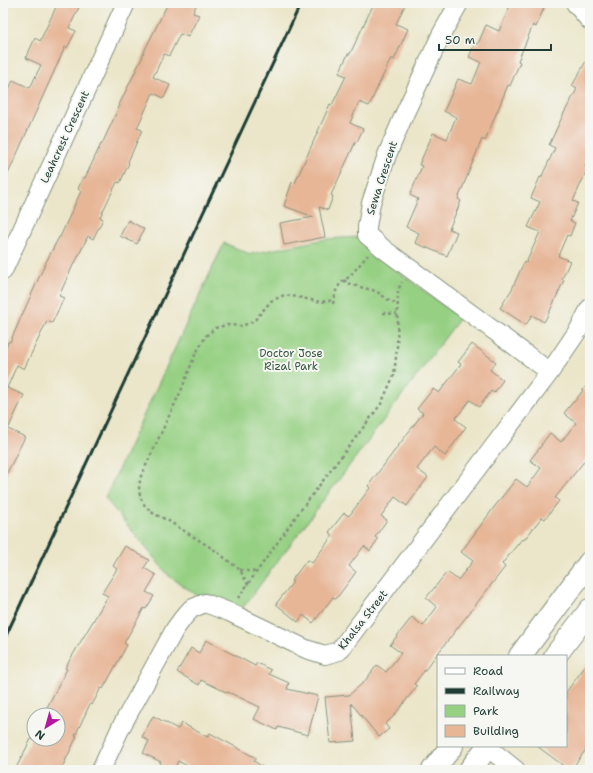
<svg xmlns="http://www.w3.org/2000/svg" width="593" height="773" font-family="'Shantell Sans',sans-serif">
  <rect width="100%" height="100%" fill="#f6f6f2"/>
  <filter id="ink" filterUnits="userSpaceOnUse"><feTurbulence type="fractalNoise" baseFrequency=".025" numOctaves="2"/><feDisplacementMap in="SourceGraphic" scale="8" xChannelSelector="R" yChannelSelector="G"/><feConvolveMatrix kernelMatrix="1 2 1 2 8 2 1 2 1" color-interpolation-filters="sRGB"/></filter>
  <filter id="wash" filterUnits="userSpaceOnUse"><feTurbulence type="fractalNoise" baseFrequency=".012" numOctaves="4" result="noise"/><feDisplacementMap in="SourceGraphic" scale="16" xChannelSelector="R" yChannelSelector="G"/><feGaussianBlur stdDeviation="0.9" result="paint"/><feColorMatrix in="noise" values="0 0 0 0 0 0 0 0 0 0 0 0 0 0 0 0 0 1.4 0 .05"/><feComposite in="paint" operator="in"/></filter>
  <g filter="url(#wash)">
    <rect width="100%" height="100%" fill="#ebe6c9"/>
    <path fill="#96d083" stroke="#5a865c" d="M360,237l8,12 92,69 -218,291c-14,-6 -29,-17 -44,-13l-29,-20 -64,-78 119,-255 26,11 76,-15z"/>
    <g id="blocks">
      <path fill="#e7b697" d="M58,3h23l-12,25 7,3 -9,17 -2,-1 -62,138v-82l10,-23 17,8 11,-23 -15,-7 9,-20 5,3z
        M168,3h29l-4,10 6,2 -11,22 -8,-3 -11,22 -5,-2 -11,23 17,8 -6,13 -11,-5 -16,35 5,2 -14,32 1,1 -9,20 -3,-1 -17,35 3,2 -10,20 -5,-3 -13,27h-1l-15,33 5,2 -12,25 -5,-2 -23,48 -7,-4 -10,23 17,7 -16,34 17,8 -22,44v-128l5,-11h2l36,-80 13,-25h1l21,-46 -3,-2 5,-12 2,1 16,-34h1l18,-39h-1l24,-49h-1z
        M374,3h32l-10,21 12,5 -14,31 -3,-2 -22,48 -10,-4 -9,21 13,6 -6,13 -1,-1 -25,54 2,1 -5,14 -9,-3 6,30 -41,8 -4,-22 34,-6 -30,-11 8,-24 3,1 35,-79 2,1 14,-29 -7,-3 9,-19h2z
        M511,3h35l-10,24 -3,-2 -15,36 2,1 -10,24 -2,-1 -23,56 -3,-2 -24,60 3,2 -12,28 8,3 -10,24 -32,-13 4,-10 -13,-6 12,-28 -8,-4 12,-29 -3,-1 14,-32 14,6 9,-22 -12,-6 14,-32 14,5 9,-22 -12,-5 6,-14 3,1 8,-19 13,6z
        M590,54v101l-5,12 3,1 -15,33 5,2 -8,18 5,2 -5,13 -3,-1 -9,21 12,5 -8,18 2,1 -14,31 -6,11 -12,-7 -6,10 -26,-17 12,-19 12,-27 2,1 14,-31 -12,-5 12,-25 -9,-4 9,-21 1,1 14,-30 -6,-3 15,-32 13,-24 -5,-3z
        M128,220l16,9 -7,15 -17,-8z
        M472,344l24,18 -6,8 13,10 -9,13 -3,-2 -12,16 -9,-7 -15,19 11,8 -21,29 -11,-9 -17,22 11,8 -21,29 -12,-9 -14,19 6,4 -12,17 3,2 -8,12 -6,-5 -15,20 7,6 -20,27 -3,-2 -20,26 -10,-8 -5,7 -22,-18 17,-22 -2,-1 16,-21 5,3 21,-28 -4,-3 15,-19 5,3 21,-28 -2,-2 55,-73 -6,-4 16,-20 6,4 22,-29 -3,-2z
        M590,381v73l-35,44 4,3 -14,18 -3,-2 -18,23 -2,-1 -20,25 3,3 -91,117 3,2 -24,31 -8,7 4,5 -10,8 -28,-34 4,38 -25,2 -5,-46 24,-2 15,-13 13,-17 9,7 15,-19 -11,-8 22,-28 11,9 14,-19 -11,-9 21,-26 11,8 15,-19 -12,-9 34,-46 21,-27 11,8 14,-19 -11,-8 12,-15h-1l9,-12 11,9 15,-19 -12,-10 9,-11h1z
        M125,546l24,14 -5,8 12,7 -10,17 8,4 -8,13 -2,-1 -20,35 3,2 -24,44 -2,-1 -9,17 -2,-1 -15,32h2l-16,34h-46l16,-31h27v-24h-15l24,-46 -2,-1 43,-72 -6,-3 15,-24 -4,-3z
        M206,640l49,26 2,-3 14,7 -2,4 20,9 -2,6 31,7 -10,39 -30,-8 -1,3 -23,-11 6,-12 -32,-15v1l-27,-13 -2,5 -22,-13 14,-24 8,5z
        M590,660v84l-19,26h-2l-32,-24h29v-54z
        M153,716l25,13 4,-6 25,14 3,-4 46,25 -2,3 13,9h-72l-17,-9 -4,9h-3l-11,-6 1,-2 -18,-9 6,-12 -7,-4z"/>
    </g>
  </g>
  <g filter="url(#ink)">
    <use href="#blocks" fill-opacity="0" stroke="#85927e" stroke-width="1"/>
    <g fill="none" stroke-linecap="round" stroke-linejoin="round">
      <defs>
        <path id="street" d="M459,3l-18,32 -37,80 -17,40 -16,48 -4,24v8l18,15 165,122
          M575,3l15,18
          M3,271l123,-268
          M486,746l30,24
          M101,770l20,-43 54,-98 8,-11 8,-9 14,-6 24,9 77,37 19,6 14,-4 211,-279 29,-43 11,-21"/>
        <path id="secondary" d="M520,656l70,-94
          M555,656l35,-46
          M433,770l19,-24
          M470,770l18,-24"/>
      </defs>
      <use href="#street" stroke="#85927e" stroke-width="20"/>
      <use href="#secondary" stroke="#85927e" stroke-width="24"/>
      <path stroke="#85927e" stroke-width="2.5" stroke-dasharray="3 3" stroke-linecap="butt" d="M344,280l3,3 13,4 16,4 14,10 8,3
        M333,304l3,-13 5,-9 8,-5 19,-22
        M383,313l14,1
        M240,570l16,2
        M248,585l-8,-15 -24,-19 -49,-31 -13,-6 -9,-8 -5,-9 -1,-11 2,-10 29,-62 11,-23 14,-36 11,-19 9,-8 12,-3 15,1 12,-5 17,-20 13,-6 13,2 24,5 13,-2
        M238,598l59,-83 84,-111 13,-29 3,-27 1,-58 4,-8"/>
      <use href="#street" stroke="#fff" stroke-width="18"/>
      <use href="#secondary" stroke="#fff" stroke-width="22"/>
      <path stroke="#1f3d34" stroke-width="3" d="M3,642l298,-639"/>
    </g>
  </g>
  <g text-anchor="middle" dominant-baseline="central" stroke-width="4" stroke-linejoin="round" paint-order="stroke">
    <g font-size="11" fill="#1f3d34" stroke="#f6f6f2">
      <text transform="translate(65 137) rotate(-65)">Leahcrest Crescent</text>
      <text transform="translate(382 178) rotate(-72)">Sewa Crescent</text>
      <text transform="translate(363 620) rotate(-52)">Khalsa Street</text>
    </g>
    <g font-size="11" fill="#375a44" stroke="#f6f6f2">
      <text x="291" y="353">Doctor Jose<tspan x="291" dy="13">Rizal Park</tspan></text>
    </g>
  </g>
  <rect width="593" height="773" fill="none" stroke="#f6f6f2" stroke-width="16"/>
  <rect x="437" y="655" width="130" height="92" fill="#f6f6f2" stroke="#a0aca6"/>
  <rect x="445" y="668" width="20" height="6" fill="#ffffff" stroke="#a0aca6"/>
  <text x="473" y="675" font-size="12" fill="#1f3d34">Road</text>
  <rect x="445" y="688" width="20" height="6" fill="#1f3d34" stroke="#a0aca6"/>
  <text x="473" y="695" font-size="12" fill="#1f3d34">Railway</text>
  <rect x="445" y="705" width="20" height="12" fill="#96d083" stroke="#a0aca6"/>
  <text x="473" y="715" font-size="12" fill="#1f3d34">Park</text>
  <rect x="445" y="725" width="20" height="12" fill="#e7b697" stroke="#a0aca6"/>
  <text x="473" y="735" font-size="12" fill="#1f3d34">Building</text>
  <g transform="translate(46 727) rotate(217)"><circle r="19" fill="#f6f6f2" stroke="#a0aca6"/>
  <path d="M0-3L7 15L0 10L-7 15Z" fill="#b5179e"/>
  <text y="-6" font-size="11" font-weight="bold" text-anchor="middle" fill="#1f3d34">N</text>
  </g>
  <path d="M439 44v6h112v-6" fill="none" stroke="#1f3d34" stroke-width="2"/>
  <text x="445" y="44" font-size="12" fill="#1f3d34" stroke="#f6f6f2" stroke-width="3" paint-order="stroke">50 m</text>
</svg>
